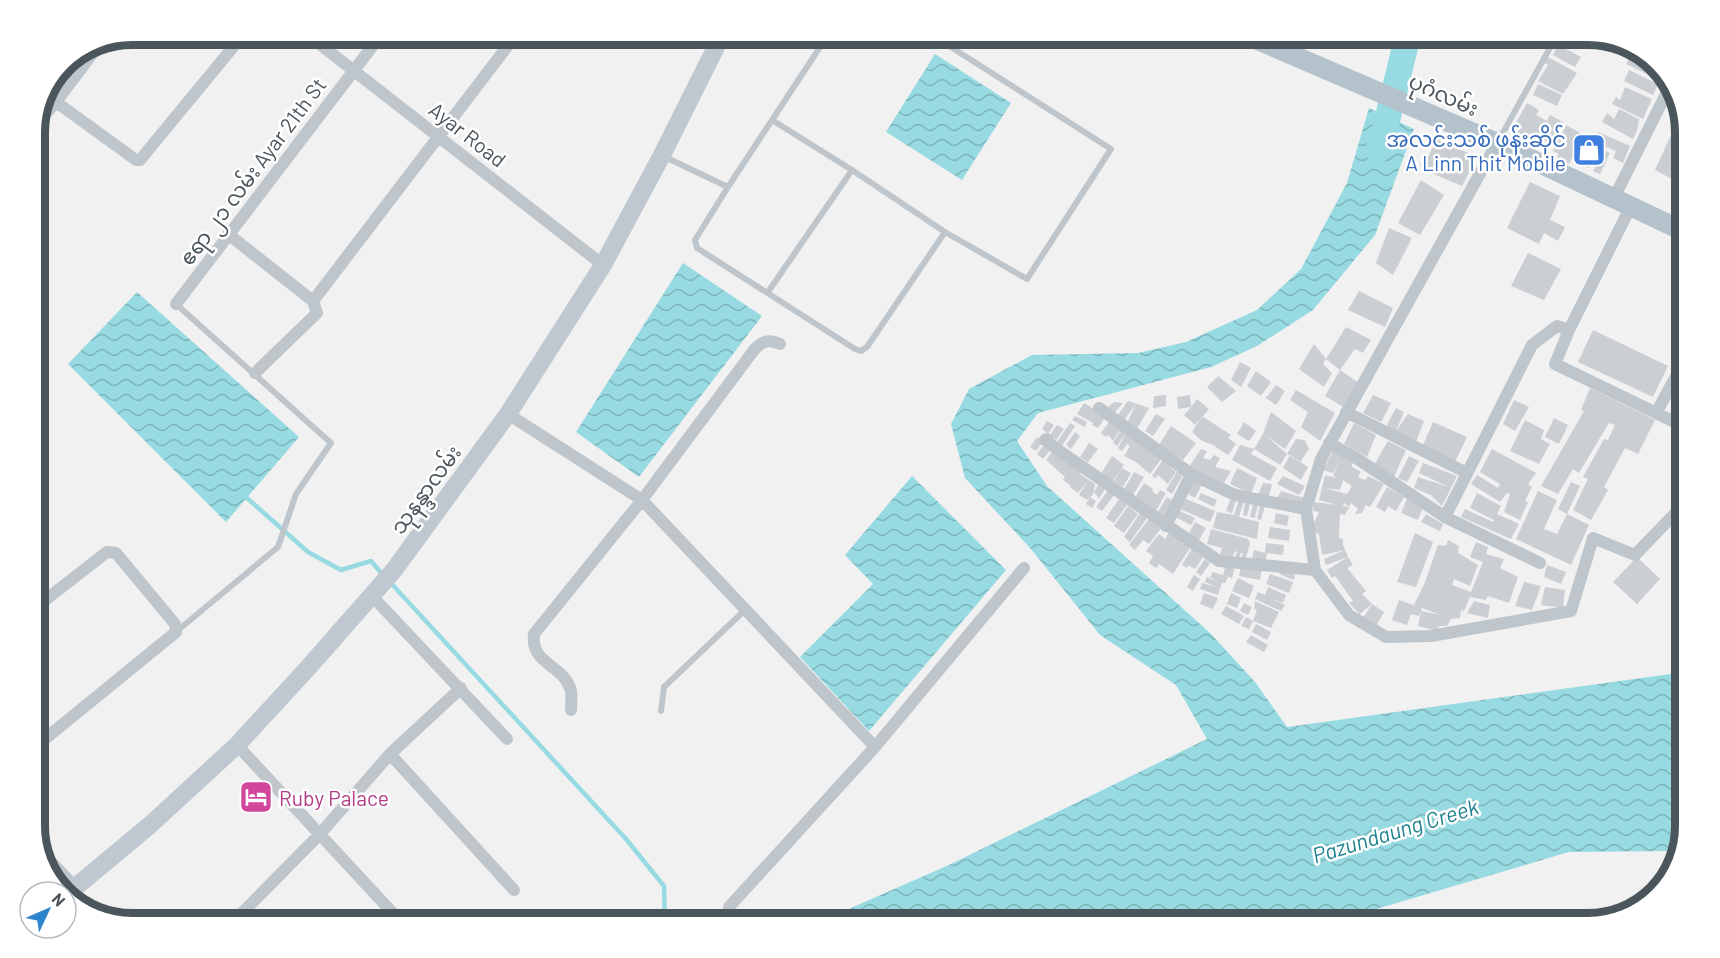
<svg xmlns="http://www.w3.org/2000/svg" width="1720" height="958" font-family="Barlow,'Noto Sans Myanmar',sans-serif">
  <defs>
    <pattern id="water-waves" width="16" height="10" patternUnits="userSpaceOnUse" patternTransform="scale(1.5)"><rect width="16" height="10" fill="#97dae2"/><path d="M0 5q4-4 8 0t8 0" fill="none" stroke="#7db4ba"/></pattern>
  </defs>
  <rect width="100%" height="100%" fill="#f2f1f1"/>
  <path fill="url(#water-waves)" d="M935,54l76,49 -49,77 -76,-48z
    M1369,108l45,21 -39,106 -62,75 -56,36 -46,21 -173,46 -21,28 30,45 163,147 45,49 32,45 398,-55v155l-6,24 -110,1 -240,71h-512l134,-59 256,-125 -31,-54 -76,-50 -69,-86 -66,-71 -14,-54 18,-35 63,-34 106,-2 48,-11 71,-32 44,-41 46,-86z
    M683,263l79,53 -123,161 -63,-45z
    M137,292l162,145 -73,85 -158,-158z
    M912,476l94,94 -137,161 -69,-74 73,-73 -28,-29z"/>
  <g fill="none" stroke-linecap="round" stroke-linejoin="round">
    <path stroke="#97dae2" stroke-width="4.5" d="M247,498l61,54 33,18 30,-9 12,14
      M389,581l237,258 38,47 1,37"/>
    <path stroke="#97dae2" stroke-width="26" d="M1378,150l6,-17 24,-98"/>
  </g>
  <path fill="#cbced2" fill-rule="evenodd" d="M1558,45l23,12 -6,10 -22,-12z
    M1635,47l24,23 -4,8 -29,-14z
    M1546,56l31,17 -14,21 -25,-13 10,-16 -5,-3z
    M1629,70l29,14 -5,11 -29,-14z
    M1538,84l24,11 -5,11 -24,-11z
    M1625,87l27,12 -9,20 -31,-15 4,-7 4,3z
    M1527,103l12,7 -3,5 11,6 3,-6 13,7 -12,22 -13,-7 -4,6 -22,-13z
    M1619,109l20,10 -2,11 -4,9 -31,-17 5,-9 7,6z
    M1681,113l4,13v60l-30,-16z
    M1566,125l18,10 -15,29 -12,-6 2,-4 -6,-3z
    M1598,132l32,14 -7,17 -10,-5 3,-7 -22,-9z
    M1437,139l40,18 -15,29 -40,-17z
    M1587,140l7,2 6,4 -11,22 -13,-6z
    M1604,150l6,3 -10,21 -7,-3z
    M1421,180l23,15 -24,40 -22,-12z
    M1530,182l30,14 -10,24 15,7 -7,14 -14,-8 -5,11 -32,-16z
    M1389,228l23,10 -19,37 -17,-12z
    M1528,253l33,16 -17,31 -33,-14z
    M1359,291l34,17 -8,19 -37,-17z
    M1346,327l25,13 -8,13 -8,-4 -15,21 -14,-11z
    M1593,330l75,36 -15,31 -75,-35z
    M1314,344l12,15 -3,5 9,9 -8,14 -25,-18z
    M1240,362l11,6 -10,19 -10,-7z
    M1340,370l19,13 -14,25 -20,-12z
    M1256,371l15,11 -10,14 -14,-10z
    M1218,376l18,15 -14,11 -15,-15z
    M1685,381v28l-12,-5z
    M1276,385l9,6 -9,14 -10,-7z
    M1590,388l65,32 -17,34 -13,-6 -21,39 4,3 -17,30 -18,-10 15,-31 -5,-2 21,-38 4,1 7,-15 -6,-2 -30,50 -6,-4 -15,25 -17,-8 43,-75 -3,-1z
    M1296,390l39,23 -15,28 -19,-14 7,-15 -18,-12z
    M1166,395v11l-13,2 1,-12z
    M1190,395l1,12 6,-8 12,10 -14,16 -11,-10 7,-8 -13,2 -1,-12z
    M1373,395l18,8 -10,19 -18,-9z
    M1514,400l15,7 -14,24 -12,-7z
    M1128,401l21,7 -12,21 -10,-6 9,-19 -12,16 -6,-5z
    M1114,402l9,1 -8,9 -7,-5z
    M1084,403l22,13 -8,12 -6,-3 1,-2 -16,-9z
    M1396,408l8,4 -8,19 -10,-4z
    M1271,412l25,19 -11,18 -19,-13 21,18 -7,11 -26,-16 9,-15z
    M1156,414l9,5 -12,17 -8,-5z
    M1408,414l16,7 -8,21 -20,-11z
    M1075,416l12,6 -2,5 -13,-7z
    M1202,416l29,19 -3,3 8,6 -8,11 -15,-10 -11,-4 -10,-9z
    M1554,418l14,7 -9,19 -14,-7z
    M1525,420l19,10 -3,9 9,5 -11,20 -29,-13z
    M1047,421l7,4 -6,9 -6,-5z
    M1109,422l11,8 -7,11 -5,-6 -2,2 -5,-4z
    M1244,422l12,9 -7,10 -12,-7z
    M1433,422l34,15 -12,25 -32,-17z
    M1070,423l5,3 -13,20 -5,-4z
    M1354,423l22,12 -9,22 -23,-13z
    M1057,425l7,4 -8,11 -7,-4z
    M1171,426l25,17 -13,17 -24,-15z
    M1122,428l3,6 -8,12 -4,-3z
    M1075,432l5,4 -9,13 -5,-4z
    M1125,434l37,24 -12,16 -14,-12 -12,-6 6,-10 -3,-2 -5,7 -4,-3z
    M1037,437l6,4 -7,10 -6,-4z
    M1296,439l9,1 4,9 -9,13 -13,-8z
    M1388,441l18,9 -12,27 -20,-12z
    M1089,443l9,6 -10,13 -8,-5z
    M1045,444l6,5 -8,10 -6,-5z
    M1240,445l14,4 -3,5 26,14 -7,13 -38,-21z
    M1201,449l6,2 -4,7 7,2 4,-5 6,3 -5,9 16,4 -7,12 -35,-16z
    M1492,449l44,24 -8,11 4,3 -7,14 3,1 -8,18 -16,-8 6,-18 -3,-1 -7,9 -29,-18 6,-9 21,13 2,-4 -20,-12z
    M1333,451l22,9 -4,6 10,6 -3,5 7,3 3,-4 16,8 -14,23 -4,-2 -4,8 -7,1 3,-5 -7,-6 -2,4 -5,-4 -1,3 6,1 -4,8 -5,-1 -1,24 4,1v6l5,12 -22,8 -2,-6 21,-9 -23,5 -3,-21 -5,-1v-10l5,-11 -6,-1 1,-9 23,3 -18,-5 6,-25 15,4 -7,-3 6,-14 -6,11 -10,-3zM1343,480l9,6 -5,8 -22,-6 15,2z
    M1052,452l30,19 -2,3 15,10 -2,11 -3,2 6,4 -4,7 -6,-4 4,-7 -3,3 -8,-5 8,-13 -9,11 -8,-6 1,-1 -8,-6 2,-3 -19,-17z
    M1290,455l18,12 -7,13 -18,-12z
    M1112,456l12,9 -12,17 -11,-8z
    M1409,456l10,5 -12,21 -9,-4z
    M1164,458l7,10 5,4 -8,12 -10,-9 -2,3 -4,-2z
    M1423,463l34,13 -15,30 -11,-11 -17,-7 4,-11 31,10 -30,-14z
    M1122,468l9,5 -8,14 -9,-6z
    M1237,468l20,10 -6,16 -21,-10z
    M1178,470l6,3 -12,21 -6,-4z
    M1134,472l10,5 -12,20 -9,-6z
    M1283,476l22,10 -6,9 -22,-11z
    M1194,479l8,5 -7,14 -9,-5z
    M1571,482l9,4 -13,28 22,11 -18,40 -55,-26 22,-48 19,9 -13,29 13,5 10,-20 -9,-5z
    M1144,483l9,6 -1,2 5,4 3,-5 6,3 -11,20 -21,-14z
    M1263,483l9,1 -3,13 -11,-2z
    M1098,485l7,4 -6,10 -5,-7z
    M1387,487l17,10 -8,14 -8,-5 -3,6 -9,-5z
    M1109,489l6,5 -13,17 -6,-4z
    M1281,491l23,7 -3,10 -26,-5z
    M1201,493l16,7 -3,7 -16,-8z
    M1477,493l24,13 -4,8 22,10 -8,15 -50,-22 4,-8 28,13 1,-2 -24,-12z
    M1167,497l6,4 -10,18 -7,-4z
    M1184,498l31,13 -5,11 -30,-13z
    M1231,498l5,2 -4,13 -6,-2z
    M1119,499l8,6 -13,18 -8,-5z
    M1239,499l5,1 -5,17 20,5 -2,17 -44,-11 4,-16 17,3z
    M1407,499l16,9 -5,12 -17,-7z
    M1245,502l5,2 -3,12 -4,-1z
    M1253,503l5,1 -3,14 -5,-1z
    M1260,505l5,1 -4,14 -4,-1z
    M1128,506l10,8 -14,19 -10,-7z
    M1178,510l17,8 -4,7 -16,-8z
    M1140,513l7,5 -17,24 -6,-5z
    M1276,513l13,3 -2,10 -13,-3z
    M1426,514l17,10 -3,7 -19,-9z
    M1149,519l14,7 -14,18 -6,-4 -8,10 -6,-5z
    M1195,522l11,6 -7,12 -12,-3z
    M1270,527l20,3 -1,11 -21,-3z
    M1211,529l37,10 2,5 -5,16h-4l2,-7h-2l-3,7 -3,-1 2,-7 -2,-1 -3,7 -13,-1 3,-9 -15,-4z
    M1169,532l8,5 -2,2 7,1v4h6l2,4 -17,26 -14,-10 -3,4 -7,-5 4,-7 -7,-5 13,-17 6,5z
    M1415,533l18,9 -17,45 -19,-5z
    M1448,540l11,6 -1,7 20,12 -8,21 -16,-7 -2,6 19,7 12,-30 -13,-5 6,-15 12,5 -2,7 18,5 -4,9 18,9 -9,26 -21,-7 -2,4 -16,-3 -6,14 -3,-1 -1,8 -9,1 -4,7h-8l-2,5 -19,-5 3,-15 20,4 -19,-7 -1,3 -2,5 -8,-2 -4,11 -15,-5 7,-20 15,5 11,-23 13,-37 8,1z
    M1266,543l18,2 -1,10 -16,-2 -2,9 -13,-3 2,-9 11,3z
    M1193,547l4,4 -1,2 7,4 -8,12 -7,-4 -1,3 -5,-3z
    M1348,557l5,8 -6,3 19,23 -4,3 10,10 -12,10 -11,-11 4,-2 -18,-25 -3,2 -5,-8z
    M1637,557l23,22 -23,25 -24,-22z
    M1205,559l5,4 -9,13 -5,-4z
    M1226,564l9,3 -3,11 -9,-3 5,2 -3,6h-3l-4,12 -18,-6 2,-6 15,4 -12,-5 2,-5 12,5 -9,-5 3,-5 10,3z
    M1547,565l19,7 -5,12 -17,-7z
    M1241,566l21,3 -2,11 -21,-4z
    M1281,569l14,6 -1,5 -15,-6z
    M1270,574l23,8 -4,11 -23,-9z
    M1194,575l6,4 -7,12 -6,-4z
    M1238,578l16,8 -5,12 -17,-7z
    M1524,582l17,4 -9,24 -17,-4z
    M1268,587l18,8 -3,8 -13,-5 15,7 -4,6 -26,-12 3,-7 7,3z
    M1545,587l20,3 -2,18 -22,-3z
    M1204,593l14,5 -5,11 -13,-5z
    M1231,593l10,5 -4,10 -10,-4z
    M1255,601l24,11 -8,16 -18,-7 4,-11 -3,-1z
    M1474,601l16,4 -2,13 -21,-5z
    M1244,603l8,4 -4,8 -8,-4z
    M1372,604l12,8 -8,14 -13,-8z
    M1226,606l18,10 -5,8 -18,-10z
    M1246,617l7,4 -4,8 -8,-3z
    M1256,624l15,8 -4,8 -15,-8z
    M1251,635l17,10 -4,7 -18,-10z"/>
  <g fill="none" stroke-linecap="round" stroke-linejoin="round">
    <path stroke="#bec6cb" stroke-width="6" d="M772,120l80,50 93,62 82,47 84,-130 -179,-114
      M1499,140l58,-105
      M665,157l63,30 100,-152
      M728,187l-33,53 2,8 158,101 6,2 6,-4 78,-115
      M768,292l84,-122
      M176,304l155,139 -35,51 -18,53 -101,84
      M661,711l3,-24 81,-77"/>
    <path stroke="#bec6cb" stroke-width="12" d="M308,35l295,230
      M56,102l80,58h4l103,-125
      M35,126l21,-24 40,-53
      M1497,143l-176,316 -15,50 9,61 34,45 37,22 45,-1 140,-25 22,-73 42,17 50,-52
      M1614,198l58,-116
      M1631,206l-62,124 -14,34 130,63
      M228,234l85,67 4,12 -62,60
      M313,301l203,-266
      M176,304l205,-269
      M1099,408l92,66 44,21 71,14
      M1346,412l121,61
      M1656,413l29,-53
      M508,414l134,86 233,247
      M1046,439l-1,1 16,12 158,109 96,9
      M1329,443l27,15 89,59 95,46
      M1445,517l87,-172 25,-19 12,4
      M1166,526l25,-52
      M372,596l135,143
      M35,608l72,-56 9,1 59,71 1,8 -141,115
      M571,710c0,-6 1,-13 0,-19 -6,-26 -41,-26 -37,-57l108,-134 112,-150c8,-9 14,-11 26,-6
      M237,745l165,178
      M390,754l124,136
      M41,851l34,36
      M729,907l146,-160 149,-179
      M243,912l10,11
      M228,923l15,-11 76,-77 71,-81 71,-66"/>
    <path stroke="#bfc8d0" stroke-width="18" d="M66,895l84,-70 87,-80 70,-76 87,-99 114,-156 95,-149 59,-110 60,-120"/>
    <path stroke="#b4c2cc" stroke-width="20" d="M1246,35l251,108 188,89"/>
  </g>
  <defs>
    <symbol id="shop-square" viewBox="-11 -11 22 22"><rect x="-9" y="-9" width="18" height="18" rx="4" fill="#3f7fe0" stroke="#fff"/><path d="M-5-2.5h2.3a2.7 3.5 0 0 1 5.4 0H5L5.5 6h-11ZM-1.5-2.5h3a1.5 2.3 0 0 0-3 0Z" fill="#fff"/></symbol>
    <symbol id="hotel-square" viewBox="-11 -11 22 22"><rect x="-9" y="-9" width="18" height="18" rx="4" fill="#d1479c" stroke="#fff"/><path d="M-6-4.5h1.5V1H6V5H4.5V3h-9V5H-6ZM-4 0a1.8 1.8 0 1 1 3.6 0ZM.5 0V-2.5h3Q6-2.5 6 0Z" fill="#fff"/></symbol>
  </defs>
  <g fill-rule="evenodd">
    <use href="#shop-square" x="1570" y="131" width="38" height="38"/>
    <use href="#hotel-square" x="237" y="778" width="38" height="38"/>
  </g>
  <g text-anchor="middle" dominant-baseline="central" stroke-width="5" stroke-linejoin="round" paint-order="stroke">
    <g font-size="21" fill="#4a555c" stroke="#fff">
      <text transform="translate(1444 94) rotate(24)">ပုဂံလမ်း</text>
      <text transform="translate(468 134) rotate(38)">Ayar Road</text>
      <text transform="translate(252 171) rotate(-53)">ဧရာ ၂၁ လမ်း Ayar 21th St</text>
      <text transform="translate(425 489) rotate(-54)">သုနန္ဒာလမ်း</text>
    </g>
    <g font-size="21" fill="#366cbe" stroke="#fff" text-anchor="end">
      <text x="1566" y="138">အလင်းသစ် ဖုန်းဆိုင်<tspan x="1566" dy="24">A Linn Thit Mobile</tspan></text>
    </g>
    <g font-size="21" fill="#b23c85" stroke="#fff" text-anchor="start">
      <text x="279" y="797">Ruby Palace</text>
    </g>
    <g font-size="22" font-style="italic" fill="#1d828e" stroke="#fff">
      <text transform="translate(1395 830) rotate(-17)">Pazundaung Creek</text>
    </g>
  </g>
  <path d="M0 0H1720V958H0ZM132 45H1588A87 87 0 0 1 1675 132V826A87 87 0 0 1 1588 913H132A87 87 0 0 1 45 826V132A87 87 0 0 1 132 45Z" fill="#fff" fill-rule="evenodd"/>
  <path fill="none" stroke="#4a555c" stroke-width="8" d="M132 45H1588A87 87 0 0 1 1675 132V826A87 87 0 0 1 1588 913H132A87 87 0 0 1 45 826V132A87 87 0 0 1 132 45Z"/>
  <g transform="translate(48 910) rotate(46)"><circle r="28" fill="#ffffff" stroke="#b7bbbe" stroke-width="1.5"/>
  <path d="M0-4.5L10 22L0 15L-10 22Z" fill="#2f84ce"/>
  <text y="-9" font-size="16" font-weight="bold" text-anchor="middle" fill="#4a555c">N</text>
  </g>
</svg>
